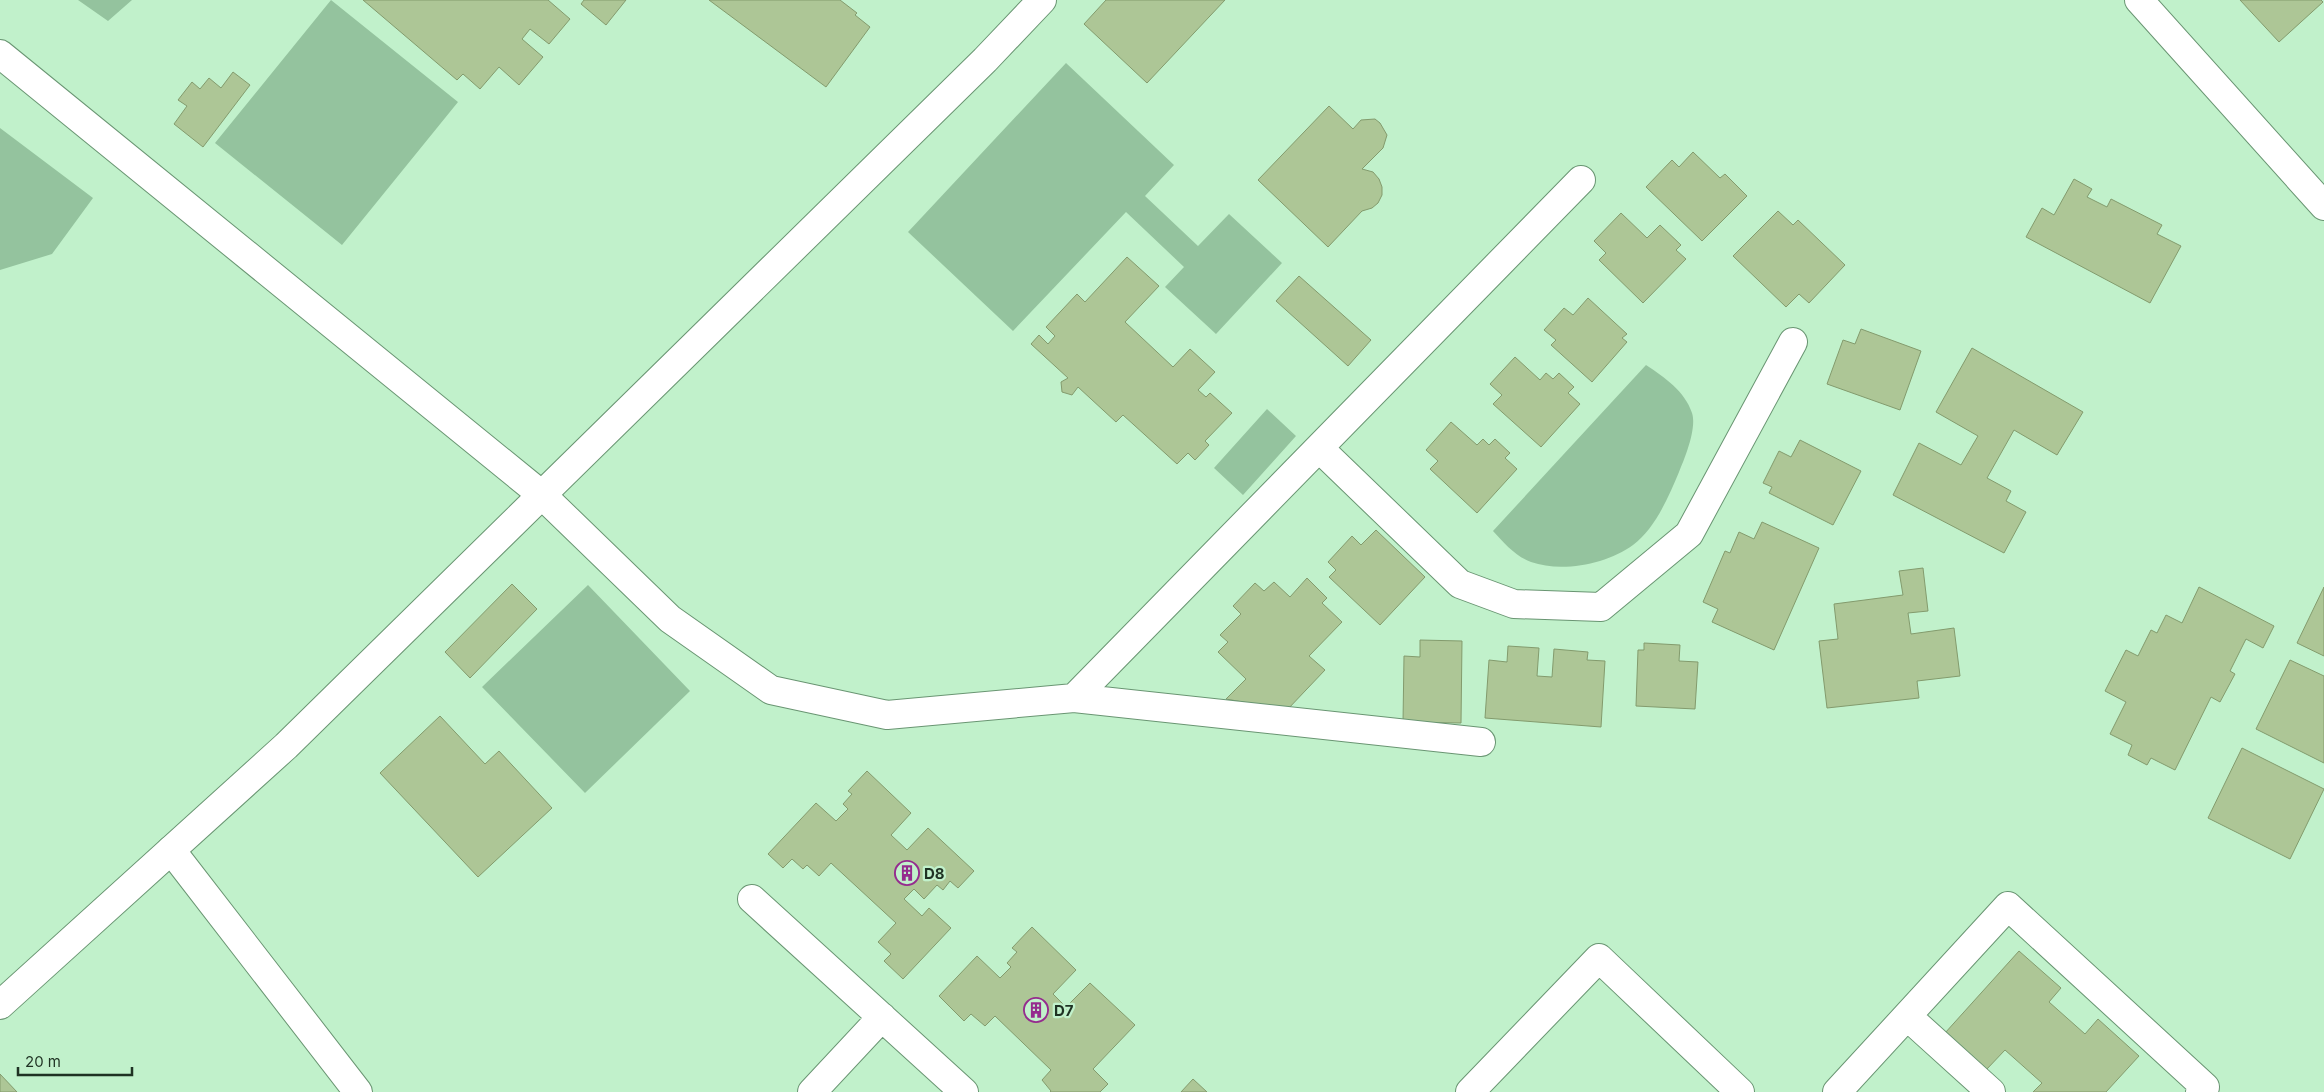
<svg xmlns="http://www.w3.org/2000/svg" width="2324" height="1092" font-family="Inter,sans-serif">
  <rect width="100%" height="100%" fill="#c1f1cb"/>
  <path fill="#94c39e" d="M78,0h54l-24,21z
    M331,0l127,102 -116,143 -127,-102z
    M1066,63l108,102 -29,31 53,50 31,-32 53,49 -66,71 -51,-47 19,-20 -58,-55 -113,119 -105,-99z
    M0,128l93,70 -41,56 -52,16z
    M1646,365c18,12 39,26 46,48 5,15 -7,45 -13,59 -10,24 -24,57 -46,73 -26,19 -71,28 -102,17 -16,-6 -27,-19 -38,-31z
    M1267,409l29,27 -53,59 -29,-27z
    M588,585l102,106 -105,102 -103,-106z"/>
  <path fill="#adc696" stroke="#839b6d" d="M363,0h185l22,19 -21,25 -19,-15 -8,10 21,18 -24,28 -20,-18 -19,22 -17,-15 -6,6z
    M584,0h42l-20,25 -25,-21z
    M709,0h131l17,13 -2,2 15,12 -44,60z
    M1106,0h119l-78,83 -63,-59z
    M2240,0h81l2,2 -44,40z
    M233,72l17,13 -47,62 -29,-23 13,-18 -9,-6 14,-18 8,7 9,-11 12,10z
    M1329,106l24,23 8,-9 14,-1 5,4 7,12 -4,13 -21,21 11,3 6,7 3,8v8l-4,8 -6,5 -10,3 -34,36 -70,-67z
    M1693,152l27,26 5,-4 22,22 -45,45 -56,-54 26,-27 7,7z
    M2074,179l18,10 -5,8 20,10 4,-8 51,26 -5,9 24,12 -31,57 -124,-66 16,-29 12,7z
    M1778,211l15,14 5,-5 47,45 -36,38 -10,-9 -13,13 -53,-51z
    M1621,213l26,25 13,-13 21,20 -5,5 10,9 -43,44 -44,-43 7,-7 -12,-12z
    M1127,257l32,29 -34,36 48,45 17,-18 25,23 -17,18 8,7 4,-4 22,20 -27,28 4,4 -14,15 -7,-7 -11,11 -54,-49 -7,7 -38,-35 -6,8 -10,-3 -1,-10 7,-4 -37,-34 8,-9 9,9 7,-8 -9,-9 31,-33 8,8z
    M1299,276l72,64 -23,26 -72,-65z
    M1588,298l39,36 -5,4 5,4 -35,40 -41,-37 5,-5 -12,-10 20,-22 9,7z
    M1861,329l60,22 -21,59 -73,-26 16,-44 12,4z
    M1972,348l111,64 -26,43 -43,-25 -27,48 24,13 -5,10 20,11 -22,41 -111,-58 26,-52 42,22 17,-29 -42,-24z
    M1515,357l25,23 6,-7 7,6 6,-6 15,14 -6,6 12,11 -39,43 -48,-43 9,-9 -12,-11z
    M1451,422l26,23 6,-6 6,6 6,-6 15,14 -5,5 12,11 -40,44 -47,-44 8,-8 -12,-11z
    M1800,440l61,31 -28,54 -64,-32 3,-6 -9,-4 16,-32 12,6z
    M1762,522l57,26 -45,102 -62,-28 6,-13 -15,-7 22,-51 5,2 9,-21 15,7z
    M1376,530l49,47 -45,48 -51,-48 7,-7 -8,-8 24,-26 9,9z
    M1923,568l5,43 -20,2 3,21 43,-6 6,48 -43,5 2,17 -92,10 -8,-67 19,-2 -4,-35 69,-9 -4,-24z
    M1307,578l20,20 -5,5 20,19 -33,34 16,14 -38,40 -61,-11 20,-20 -28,-27 10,-10 -8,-7 21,-21 -8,-8 22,-23 9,8 10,-9 16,15z
    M512,584l25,25 -67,69 -25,-26z
    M2199,587l75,39 -11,22 -17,-9 -16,32 5,3 -15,28 -9,-5 -36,73 -24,-12 -4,7 -19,-10 4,-10 -22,-11 16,-32 -21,-11 21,-41 12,6 13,-26 6,3 9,-18 16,8z
    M2324,587v69l-27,-13z
    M1420,640l42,1 -1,82 -58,-1 1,-66 16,1z
    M1644,643l36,2 -1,16 19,1 -3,47 -59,-3 2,-56h6z
    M1508,646l31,2 -2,28 15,1 2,-28 34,3 -1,8 18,1 -4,66 -116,-9 4,-58 18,2z
    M2290,660l34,16v87l-68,-34z
    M440,716l45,48 14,-13 53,57 -74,69 -98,-104z
    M2242,748l82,41 -34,70 -82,-41z
    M867,771l44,42 -20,22 16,15 21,-22 46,43 -16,17 -8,-7 -7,9 -6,-5 -13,14 -10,-10 -10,10 18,17 7,-8 22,20 -48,51 -19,-18 7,-7 -13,-12 18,-19 -65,-60 -12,13 -12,-11 -4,4 -11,-10 -9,9 -15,-14 48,-51 20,18 12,-12 -5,-5 9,-10 -4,-3z
    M1032,927l44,43 -23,24 13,13 24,-24 45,42 -42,44 15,15 -8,8h-50l1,-1 -9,-11 9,-10 -56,-54 -10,10 -14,-12 -7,7 -25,-25 38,-40 23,22 11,-11 -4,-4 10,-11 -5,-4z
    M2019,951l42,37 -12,14 36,32 13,-15 41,37 -33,36h-73l9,-9 -37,-33 -19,20 -41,-37z
    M0,1074l17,18h-17z
    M1193,1079l14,13h-26z"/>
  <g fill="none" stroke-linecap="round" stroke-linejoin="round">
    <defs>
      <path id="minor" d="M2139,0l185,206
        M0,54l542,441 128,124 101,71 116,25 187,-17 407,44
        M1319,448l141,136 54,20 87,3 88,-73 104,-192
        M1074,698l507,-518
        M171,850l187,242
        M752,899l212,193
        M1907,1016l84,76
        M812,1092l70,-75
        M1470,1092l129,-134 141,134
        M1837,1092l171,-186 197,181 -5,5"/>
      <path id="tertiary" d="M0,1005l286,-259 699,-686 57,-60"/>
    </defs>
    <use href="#minor" stroke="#699572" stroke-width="30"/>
    <use href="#tertiary" stroke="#699572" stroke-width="30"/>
    <use href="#minor" stroke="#fff" stroke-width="28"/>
    <use href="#tertiary" stroke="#fff" stroke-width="28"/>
  </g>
  <defs>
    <symbol id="building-ring" viewBox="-11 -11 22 22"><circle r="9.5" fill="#c1f1cb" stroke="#952b8e" stroke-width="1.5"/><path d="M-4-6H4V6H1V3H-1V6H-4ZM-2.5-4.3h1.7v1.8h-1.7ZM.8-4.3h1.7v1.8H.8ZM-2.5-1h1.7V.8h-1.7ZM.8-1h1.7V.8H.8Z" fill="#952b8e"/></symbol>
  </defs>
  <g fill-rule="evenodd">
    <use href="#building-ring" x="893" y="859" width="28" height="28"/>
    <use href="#building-ring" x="1022" y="996" width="28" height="28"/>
  </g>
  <g text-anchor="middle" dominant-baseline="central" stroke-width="4.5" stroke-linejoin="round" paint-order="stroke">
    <g font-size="15" font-weight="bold" fill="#1f3223" stroke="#c1f1cb" text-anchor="start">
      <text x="924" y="873">D8</text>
      <text x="1054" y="1010">D7</text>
    </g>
  </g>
  <path d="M18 1067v8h114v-8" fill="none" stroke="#1f3223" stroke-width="2.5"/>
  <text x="25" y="1067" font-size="15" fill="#1f3223" stroke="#c1f1cb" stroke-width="4" paint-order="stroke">20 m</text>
</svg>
